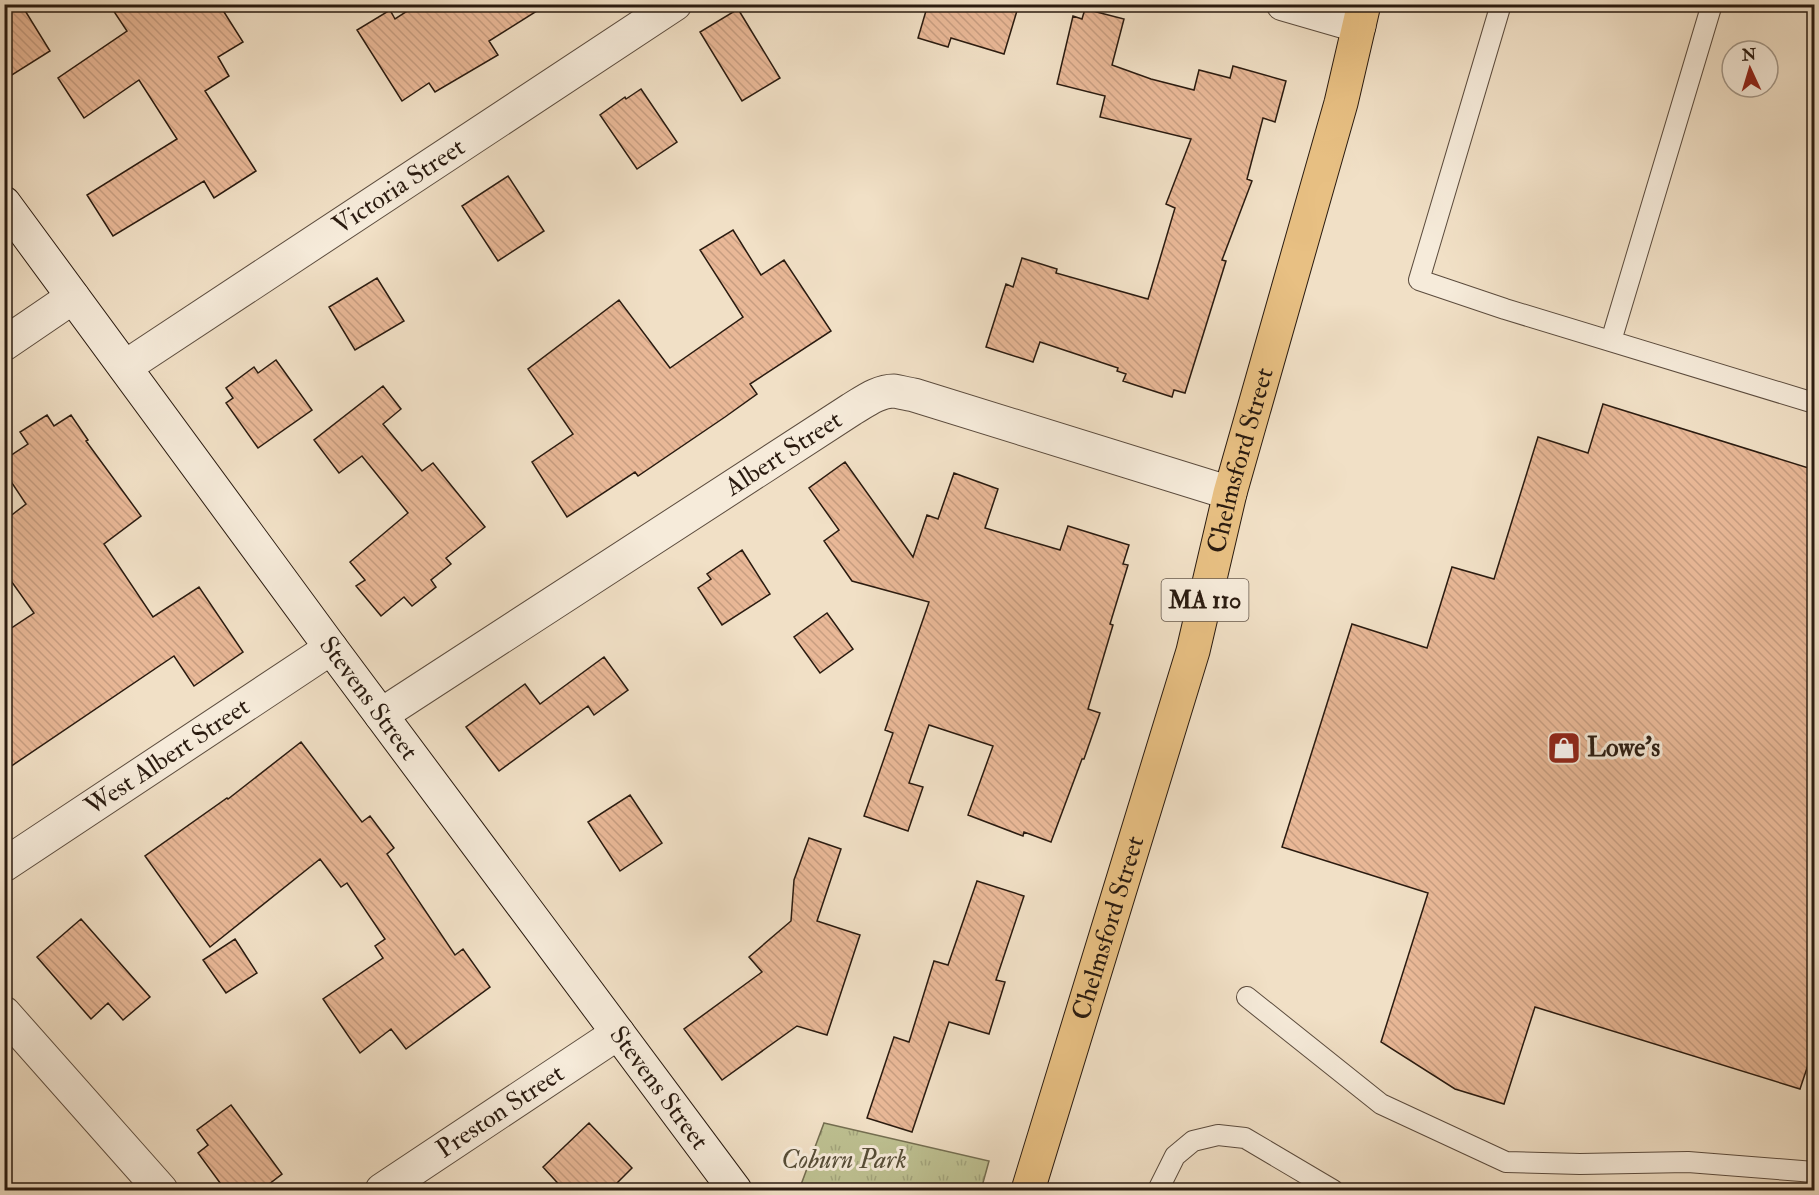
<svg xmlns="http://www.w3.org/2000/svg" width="1819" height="1195" font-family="'IM FELL Double Pica',serif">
  <defs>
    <pattern id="grass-tufts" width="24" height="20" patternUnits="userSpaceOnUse" patternTransform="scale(1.5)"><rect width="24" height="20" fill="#bec192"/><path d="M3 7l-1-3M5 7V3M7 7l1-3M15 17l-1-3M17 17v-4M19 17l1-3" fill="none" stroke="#a3a57d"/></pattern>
    <pattern id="building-back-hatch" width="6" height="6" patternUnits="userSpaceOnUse" patternTransform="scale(1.5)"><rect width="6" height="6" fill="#e9b897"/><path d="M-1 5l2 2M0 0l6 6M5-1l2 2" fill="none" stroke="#c89e81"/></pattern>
  </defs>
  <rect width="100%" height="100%" fill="#f1e0c6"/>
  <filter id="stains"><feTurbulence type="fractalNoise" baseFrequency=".00333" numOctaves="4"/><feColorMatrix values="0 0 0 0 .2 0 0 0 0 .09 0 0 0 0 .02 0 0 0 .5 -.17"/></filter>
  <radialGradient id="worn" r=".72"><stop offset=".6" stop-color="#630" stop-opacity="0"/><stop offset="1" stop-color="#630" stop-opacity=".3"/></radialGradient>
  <path fill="url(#grass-tufts)" stroke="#746e51" stroke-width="1.5" d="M824,1123l165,38 -8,29h-182z"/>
  <path fill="url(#building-back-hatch)" stroke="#2a1b10" stroke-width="1.5" d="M4,4h17l29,47 -46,29z
    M109,4h110l24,38 -25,15 11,19 -24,15 51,80 -42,27 -10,-17 -91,55 -26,-41 90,-56 -38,-59 -55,38 -26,-40 69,-47z
    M418,4h130l-59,37 9,14 -63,37 -6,-9 -27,18 -45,-71 33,-20 5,9z
    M928,4h91l-15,50 -53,-16 -3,9 -30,-9z
    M738,9l42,69 -38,23 -42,-69z
    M1085,9l39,10 -12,46 39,14 43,11 5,-20 31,8 3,-12 53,15 -11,41 -12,-4 -16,61 5,2 -30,79 4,1 -41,132 -11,-3 -2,7 -49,-16 3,-7 -9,-3 1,-3 -78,-26 -7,20 -47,-15 20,-63 7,3 9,-29 35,11 -1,4 92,26 27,-91 -9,-4 25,-65 -91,-22 5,-21 -48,-12 16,-68 9,3z
    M641,89l36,53 -40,27 -37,-54 25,-18 1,2z
    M508,176l36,55 -46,30 -36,-55z
    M733,230l28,45 23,-15 47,71 -81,53 7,10 -32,23 -87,59 -3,-4 -68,45 -35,-55 41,-28 -45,-65 91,-69 51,68 73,-51 -43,-67z
    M377,278l27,43 -49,29 -26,-43z
    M276,360l36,50 -54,38 -32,-45 7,-5 -7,-10 28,-21 4,6z
    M383,386l18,23 -18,15 39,47 11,-8 52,64 -39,31 5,6 -20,16 5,7 -24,19 -8,-9 -23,19 -25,-30 9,-6 -15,-18 58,-49 -46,-57 -23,17 -25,-33z
    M1603,404l212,66v574l-15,45 -265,-82 -31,97 -49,-15 -74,-47 47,-149 -146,-46 70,-223 75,24 25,-81 42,12 44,-142 50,16z
    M47,415l7,11 17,-11 17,25 -2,1 55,75 -37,28 49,73 46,-30 44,65 -49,34 -20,-30 -170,115v-138l30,-20 -30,-42v-50l22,-17 -22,-33v-11l24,-16 -8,-12z
    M845,462l68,95 14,-42 11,4 16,-46 44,16 -13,39 75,22 8,-24 61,19 -6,19 5,1 -18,59 3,1 -25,84 12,4 -16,46h-2l-31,83 -27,-10 -1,4 -55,-21 25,-69 -64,-21 -20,58 14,4 -15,44 -44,-15 29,-83 -8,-3 44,-128 -77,-21 -28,-40 15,-11 -30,-42z
    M742,550l28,44 -48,31 -24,-37 13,-9 -4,-5z
    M827,613l26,36 -33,24 -26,-36z
    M604,657l24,33 -34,25 -6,-9 -89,65 -33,-44 59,-43 15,20z
    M301,742l61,80 8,-6 24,32 -7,6 68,101 8,-6 27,38 -84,62 -15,-20 -31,24 -37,-54 60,-41 -8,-12 10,-7 -38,-56 -6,4 -21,-28 -110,88 -65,-91 82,-58 1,1z
    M630,795l32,48 -42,28 -32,-49z
    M809,838l32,11 -24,72 43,14 -33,100 -30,-9 -75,54 -38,-51 78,-57 -13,-15 42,-36 3,-41z
    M977,881l47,15 -28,84 9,2 -16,52 -40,-12 -37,110 -45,-14 27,-81 15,5 25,-81 14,4z
    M81,919l69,78 -27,23 -15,-17 -17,16 -54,-62z
    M235,939l22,34 -31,20 -23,-33z
    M231,1105l51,69 -22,17h-34l-28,-38 10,-8 -11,-15z
    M589,1123l43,45 -23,23h-44l-22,-24z"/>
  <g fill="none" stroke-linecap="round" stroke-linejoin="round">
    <defs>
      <path id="service" d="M1501,4l-82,276 86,29 309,94
        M1611,341l101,-337
        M1247,997l134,107 125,58 74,2 108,-2 126,10
        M1158,1190l17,-34 18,-15 25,-6 27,3 88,52"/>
      <g id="minor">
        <path d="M1283,4l76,22"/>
        <path d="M4,344l69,-47"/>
        <path id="s1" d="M125,367l550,-363"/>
        <path id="s2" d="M381,715l471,-306c12,-7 26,-18 42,-18 6,1 13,3 20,4l316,98"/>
        <path id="s3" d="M4,865l327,-217"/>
        <path d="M4,1013l157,177"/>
        <path id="s4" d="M382,1190l236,-157"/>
      </g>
      <g id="secondary">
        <path id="s5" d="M4,203l327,445 404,542"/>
      </g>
      <g id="primary">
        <path id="s6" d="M1028,1190l165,-539 37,-158 111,-390 23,-99"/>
      </g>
    </defs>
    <use href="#service" stroke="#5c4c3e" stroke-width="22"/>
    <use href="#minor" stroke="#5c4c3e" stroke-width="35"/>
    <use href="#secondary" stroke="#2a1b10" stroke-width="35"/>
    <use href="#primary" stroke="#2a1b10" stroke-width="35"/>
    <use href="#service" stroke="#f6ebda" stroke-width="20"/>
    <use href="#minor" stroke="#f6ebda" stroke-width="33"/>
    <use href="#secondary" stroke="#f6ebda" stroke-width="33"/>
    <use href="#primary" stroke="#e8c083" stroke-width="33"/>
  </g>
  <defs>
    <symbol id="shop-square" viewBox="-11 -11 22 22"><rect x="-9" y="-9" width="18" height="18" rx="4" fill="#8f2418" stroke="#f6ebda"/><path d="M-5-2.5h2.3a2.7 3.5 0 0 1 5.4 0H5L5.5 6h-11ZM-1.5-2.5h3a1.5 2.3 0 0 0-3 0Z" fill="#fff"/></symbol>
  </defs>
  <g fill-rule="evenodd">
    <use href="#shop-square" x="1545" y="729" width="38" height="38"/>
  </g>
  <g text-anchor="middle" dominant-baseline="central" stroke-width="6" stroke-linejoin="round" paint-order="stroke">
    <rect fill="#f6ebda" stroke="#67594d" stroke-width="1.5" x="1161.5" y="579" width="87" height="42" rx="4.5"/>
    <g font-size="24" font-weight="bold" fill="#2a1b10">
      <text x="1205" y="600">MA 110</text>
    </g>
    <g font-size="26" fill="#2a1b10" stroke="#f6ebda">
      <text stroke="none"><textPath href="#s1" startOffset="328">Victoria Street</textPath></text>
      <text stroke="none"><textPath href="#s2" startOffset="480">Albert Street</textPath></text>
      <text stroke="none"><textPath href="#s6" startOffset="760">Chelmsford Street</textPath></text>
      <text stroke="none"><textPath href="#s5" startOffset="615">Stevens Street</textPath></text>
      <text stroke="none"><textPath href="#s3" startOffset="196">West Albert Street</textPath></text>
      <text stroke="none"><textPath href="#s6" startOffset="274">Chelmsford Street</textPath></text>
      <text stroke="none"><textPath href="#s5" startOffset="1101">Stevens Street</textPath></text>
      <text stroke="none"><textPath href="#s4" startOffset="142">Preston Street</textPath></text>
    </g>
    <g font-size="26" font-weight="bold" fill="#2a1b10" stroke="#f6ebda" text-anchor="start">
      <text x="1587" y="748">Lowe's</text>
    </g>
    <g font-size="26" font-style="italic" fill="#564d37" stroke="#f6ebda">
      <text x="844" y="1160">Coburn Park</text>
    </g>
  </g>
  <rect width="1819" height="1195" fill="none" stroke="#f1e0c6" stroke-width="24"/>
  <rect x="6" y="6" width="1807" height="1183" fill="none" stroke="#2a1b10" stroke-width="3"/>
  <rect x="12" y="12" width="1795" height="1171" fill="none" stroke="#2a1b10" stroke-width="1.5"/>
  <g transform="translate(1750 69) rotate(356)"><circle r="28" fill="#f6ebda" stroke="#a49889" stroke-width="1.5"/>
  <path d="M0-4.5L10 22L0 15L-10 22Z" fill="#8f2418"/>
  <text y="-9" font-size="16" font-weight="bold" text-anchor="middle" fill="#2a1b10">N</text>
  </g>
  <rect width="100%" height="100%" filter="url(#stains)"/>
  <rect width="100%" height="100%" fill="url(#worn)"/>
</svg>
